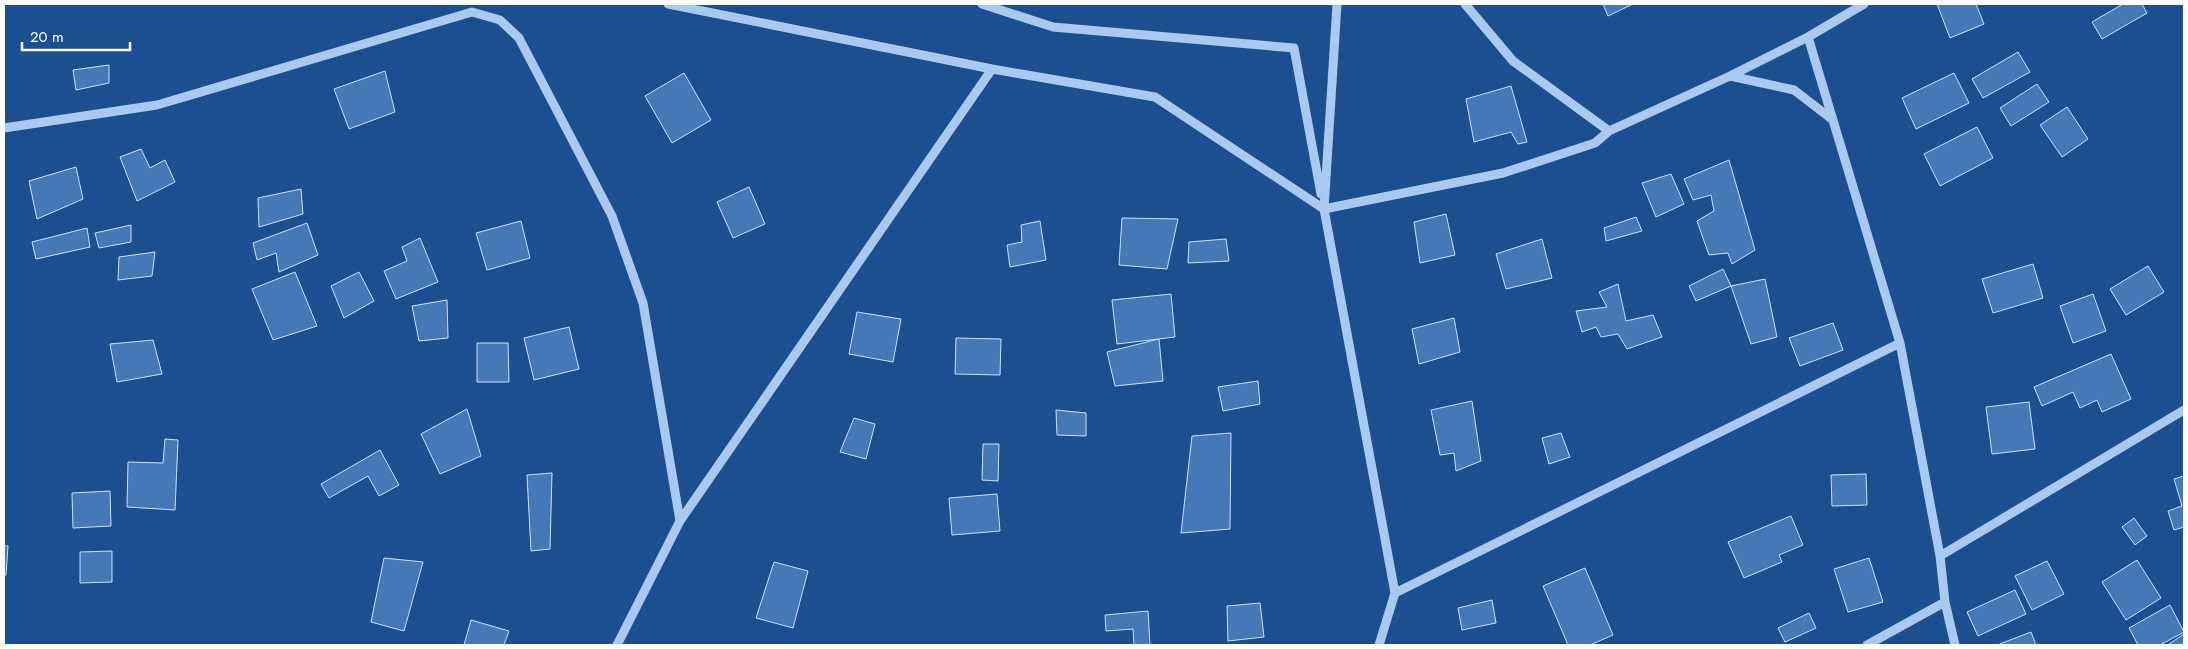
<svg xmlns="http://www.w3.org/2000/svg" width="2188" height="649" font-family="Jost,sans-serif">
  <rect width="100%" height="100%" fill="#1b4f8f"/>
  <path fill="#4478b7" stroke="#cfe3fa" d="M1603,4h30l-25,12z
    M1937,4h39l8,20 -34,14z
    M2123,4h19l5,9 -45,26 -10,-17z
    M2018,52l12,20 -47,26 -11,-19z
    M109,65v18l-33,7 -3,-20z
    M385,71l10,41 -46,17 -15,-40z
    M684,73l27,47 -39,23 -27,-47z
    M1954,73l15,30 -53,26 -14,-31z
    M2037,84l12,18 -38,24 -11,-18z
    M1511,86l16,56 -9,2 -7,-12 -37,10 -8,-43z
    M2067,107l21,32 -26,18 -22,-32z
    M1977,127l16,31 -53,28 -16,-32z
    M141,149l9,19 15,-8 10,22 -38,19 -17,-44z
    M1729,160l26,90 -23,14 -4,-11 -19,2 -12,-34 17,-10 -3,-16 -18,5 -9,-21z
    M76,167l7,32 -46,20 -8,-38z
    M1671,174l13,30 -28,13 -14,-34z
    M749,187l16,37 -32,14 -16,-36z
    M301,189l2,25 -44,13 -1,-29z
    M1446,214l9,41 -35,8 -6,-41z
    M1636,217l6,14 -36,10 -2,-13z
    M1122,218l56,1 -11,50 -48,-4z
    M521,221l9,37 -43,12 -11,-37z
    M1040,221l6,39 -36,7 -3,-22 15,-3 -1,-17z
    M307,223l11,32 -39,17 -3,-19 -19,7 -4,-17z
    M131,225v17l-32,6 -4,-15z
    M87,228l3,19 -54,12 -4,-17z
    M420,238l18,44 -42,17 -12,-28 23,-10 -5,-14z
    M1226,239l3,22 -41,2 1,-21z
    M1542,239l10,39 -46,11 -10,-35z
    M155,252l-3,24 -34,4 1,-23z
    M2033,264l10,34 -50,15 -11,-34z
    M2148,266l16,26 -38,23 -16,-26z
    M1723,269l8,17 -35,15 -7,-15z
    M295,272l22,54 -44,14 -21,-51z
    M359,272l15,29 -30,17 -13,-32z
    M1765,279l12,58 -26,7 -20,-58z
    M1618,284l8,37 27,-6 9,22 -35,12 -9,-15 -17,3 -5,-10 -14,5 -6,-21 31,-4 -8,-15z
    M1171,294l4,43 -58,7 -5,-44z
    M2093,294l13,37 -33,12 -13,-37z
    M447,300l1,38 -29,3 -7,-35z
    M857,312l44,7 -8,43 -44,-8z
    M1454,318l6,34 -41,12 -7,-35z
    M1833,323l10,27 -43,16 -11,-28z
    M569,327l10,42 -45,11 -10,-42z
    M956,338l45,1 -1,36 -45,-1z
    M1159,339l4,42 -48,5 -8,-34z
    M153,340l9,34 -45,8 -7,-38z
    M477,343h31l1,39h-32z
    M2111,354l20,45 -29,13 -5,-12 -17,8 -7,-16 -31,14 -8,-19z
    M1258,381l2,23 -37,7 -5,-24z
    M1472,401l9,60 -25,10 -2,-18 -14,2 -9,-45z
    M2029,402l6,47 -43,5 -6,-47z
    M467,409l14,47 -41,18 -19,-40z
    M1056,410l30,3v23l-29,-1z
    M854,418l21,6 -9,35 -26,-7z
    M1231,433l-1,96 -49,4 11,-97z
    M1561,433l9,24 -21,7 -7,-26z
    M165,439l13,1 -3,70 -48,-3 1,-45 35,1z
    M983,444h16l-1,37 -16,-1z
    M380,450l19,35 -20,11 -11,-20 -39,22 -8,-14z
    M552,473l-2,76 -19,2 -4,-76z
    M1866,474l1,31 -35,1 -1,-31z
    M2184,476v51l-10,3 -6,-19 14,-5 -8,-27z
    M110,491l1,35 -38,2 -1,-35z
    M997,494l3,37 -48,4 -3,-37z
    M1791,516l12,29 -24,10 3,7 -38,16 -16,-36z
    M2134,518l13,18 -12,9 -13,-18z
    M4,546h4l-2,29h-2z
    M112,551v31l-32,1v-31z
    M384,558l39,4 -19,69 -33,-9z
    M1869,558l14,44 -35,10 -14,-43z
    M2137,560l24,38 -35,22 -24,-38z
    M2047,561l17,33 -32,16 -17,-34z
    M774,562l34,9 -15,57 -37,-10z
    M1585,568l28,67 -23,10h-22l-25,-59z
    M2015,590l11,24 -48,22 -11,-24z
    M1492,600l4,23 -34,7 -4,-22z
    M1260,603l4,34 -36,4 -1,-35z
    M2170,605l14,27 -24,13h-22l-9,-17z
    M1148,611l2,34h-16l-1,-16 -27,2 -1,-16z
    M1809,613l7,15 -31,14 -7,-14z
    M471,620l38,11 -5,14h-40z
    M2031,632l5,13h-39z
    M2184,634v11h-14l-1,-1z"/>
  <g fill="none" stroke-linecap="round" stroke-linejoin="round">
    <path stroke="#a9c9ee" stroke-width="9" d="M668,4l324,65 163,28 169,112 179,-36 92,-30 14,-12 121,-55 78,-39 56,-33
      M982,4l71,23 241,21 27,146
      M1337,4l-13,205 71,384 -16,52
      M1465,4l48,57 96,70
      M1808,37l92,306 40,213 5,46 10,43
      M1730,76l64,14 39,30
      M4,128l153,-23 315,-93 28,8 19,18 93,178 31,87 37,218
      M1940,556l244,-146
      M1395,593l505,-250
      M617,645l63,-124 312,-452
      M1867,645l78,-43"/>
  </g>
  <rect width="2188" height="649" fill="none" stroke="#ffffff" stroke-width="10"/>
  <path d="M22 42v8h108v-8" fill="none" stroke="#ffffff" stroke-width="2.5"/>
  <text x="30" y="42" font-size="15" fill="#ffffff" stroke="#1b4f8f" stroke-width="4" paint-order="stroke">20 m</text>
</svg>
